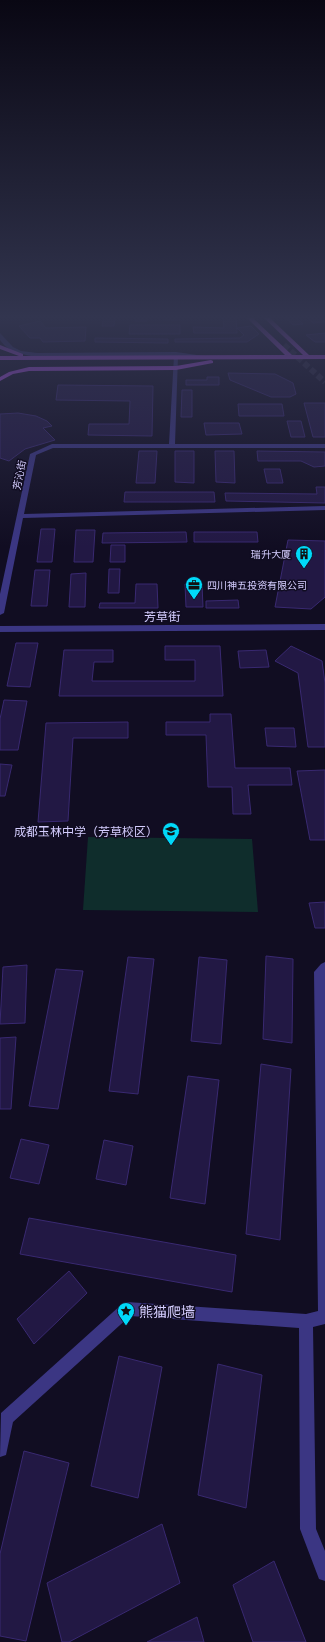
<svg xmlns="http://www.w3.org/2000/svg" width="325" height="1642" font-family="'Golos Text','Noto Sans SC',sans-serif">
  <rect width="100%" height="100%" fill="#110d22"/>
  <path fill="#0f2d2c" d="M88,837l164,2 6,73 -175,-2z"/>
  <path fill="#221844" stroke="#392971" d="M104,317h11l-1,9h-12z
    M135,317h12v4h-12z
    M165,317h12v3h-12z
    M223,317h13l1,16h-43l-1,-6 31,1z
    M285,317h11l7,7 -10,1z
    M307,317h13l5,5 -12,1z
    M40,321l6,7 40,-1 -1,14 -42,1 -3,-4h-10l-11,-12z
    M130,325h50v9h-51z
    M251,326l8,8 -12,8h-72v-3l65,-1 4,-3 -7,-7z
    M325,333v9h-10l-9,-7z
    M95,338l73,1v4l-73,-1z
    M228,373l47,1 18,9 3,11 -6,3h-19l-41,-17z
    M207,377h12v8h-33v-5h21z
    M58,385l95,1 -1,50 -64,-1 1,-11h40l1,-23 -74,-1z
    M182,390h10v27h-11z
    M304,403h21v34h-12z
    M238,404h44l2,12h-45z
    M18,413l18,3 11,5 5,5 -9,2 12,12 -30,9 -16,12 -9,-3v-44z
    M287,421h14l4,16h-14z
    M204,423h35l3,11 -36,1z
    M139,451h18l-2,32h-19z
    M175,451h19v32l-19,-1z
    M215,451h19l1,32 -19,-1z
    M257,451l68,1v14l-11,1 -13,-6h-43z
    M264,469h16l3,14h-16z
    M316,487h9v16l-99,-2 -1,-8 92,1z
    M125,492h89l1,10h-91z
    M41,529h14l-3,33h-15z
    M76,530h19l-2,32h-19z
    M186,532l1,10 -85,1 1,-10z
    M194,532h63l1,10h-64z
    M288,540l37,1v56l-14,12 -36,-2z
    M111,545h14v17h-15z
    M109,569h11l-1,24h-11z
    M35,570h15l-3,36h-16z
    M86,573l-1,34h-16l2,-33z
    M136,584h21l1,24h-59l1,-5h35z
    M185,584h17l1,23h-17z
    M238,600l1,8h-33v-7z
    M16,643h22l-8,44 -23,-1z
    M165,646h55l3,50h-164l5,-46h49v12h-19l-2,19h103v-21h-30z
    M291,646l31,15 3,22v64h-17l-10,-74 -23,-12z
    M266,650l3,17 -29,1 -2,-17z
    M4,700l23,1 -9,49h-18v-31z
    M210,714h21l4,54h55l2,17h-44l3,29h-18l-1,-27h-24l-2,-52h-40v-13h44z
    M128,722v16h-55l-5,83 -30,1 8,-99z
    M265,728h29l2,19 -29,-1z
    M0,764l12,1 -7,31h-5z
    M325,770v70h-15l-13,-69z
    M325,902v26h-10l-6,-25z
    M266,956l27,3 -1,84 -29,-4z
    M128,957l26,2 -16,135 -29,-3z
    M199,957l28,3 -6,84 -30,-3z
    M27,965l-2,58 -25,1 3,-57z
    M56,969l27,2 -25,138 -29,-3z
    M16,1037l-5,72h-11v-71z
    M261,1064l30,5 -11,171 -34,-6z
    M188,1076l31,4 -14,124 -35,-6z
    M21,1139l28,6 -10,39 -29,-6z
    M104,1140l29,6 -7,39 -30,-6z
    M29,1218l207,37 -4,37 -212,-38z
    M69,1271l18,22 -53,51 -17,-25z
    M119,1356l43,11 -24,131 -47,-12z
    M218,1364l44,11 -16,133 -48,-13z
    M24,1451l45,12 -43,178 -26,-5v-82z
    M162,1524l18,59 -111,59h-7l-15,-59z
    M274,1561l32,81h-53l-20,-57z
    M197,1617l7,25h-57z"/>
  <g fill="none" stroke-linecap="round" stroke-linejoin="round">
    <path stroke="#2e2a43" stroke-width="6" stroke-dasharray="6 3" stroke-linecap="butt" d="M284,345l41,37"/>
    <path fill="#3b3683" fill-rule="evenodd" d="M0,333l13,14 8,4 16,2 139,-1 28,4 1,1 -3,2 -24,-3 -3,88h150v4h-272l-17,7 -12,59 301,-8v4l-302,8 -19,95 -4,2v-21l30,-140 22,-10h117l5,-88 -137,1c-15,-3 -28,-4 -37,-17z
      M325,624v6l-325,2v-6z
      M325,962v362l-12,3 3,202 9,22v30l-6,-2 -19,-50 -1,-201 -169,-12 -117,106 -7,33 -6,2 1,-44 121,-109 5,-2 179,12 12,-3 -4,-339 7,-8z"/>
    <path fill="#c455ff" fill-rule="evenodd" d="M246,317h6l40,38h11l-40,-38h6l40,38h16v4l-325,1v-4h19l-19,-7v-4l23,9v2l262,-1z
      M211,360l2,1v2l-37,7 -147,1 -16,3 -13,7v-4l9,-5 20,-5 147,-1z"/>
  </g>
  <linearGradient id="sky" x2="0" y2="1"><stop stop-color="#090713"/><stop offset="0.58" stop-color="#32354f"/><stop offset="1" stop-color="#32354f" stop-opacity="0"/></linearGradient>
  <rect width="325" height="547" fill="url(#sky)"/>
  <defs>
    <symbol id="building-pin" viewBox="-11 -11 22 30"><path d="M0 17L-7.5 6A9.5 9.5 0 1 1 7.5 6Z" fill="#00d9f9" stroke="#110d22"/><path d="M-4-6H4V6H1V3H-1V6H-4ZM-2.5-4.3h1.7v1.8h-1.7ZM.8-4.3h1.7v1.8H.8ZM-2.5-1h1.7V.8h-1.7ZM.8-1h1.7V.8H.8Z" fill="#111"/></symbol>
    <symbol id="office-pin" viewBox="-11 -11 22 30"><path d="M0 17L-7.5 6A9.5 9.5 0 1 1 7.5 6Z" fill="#00d9f9" stroke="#110d22"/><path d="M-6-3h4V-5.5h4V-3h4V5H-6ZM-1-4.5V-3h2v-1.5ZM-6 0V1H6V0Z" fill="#111"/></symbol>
    <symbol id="school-pin" viewBox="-11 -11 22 30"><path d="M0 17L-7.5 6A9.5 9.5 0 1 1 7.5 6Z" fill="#00d9f9" stroke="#110d22"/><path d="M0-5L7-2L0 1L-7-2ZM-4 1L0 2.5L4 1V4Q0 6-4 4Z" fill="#111"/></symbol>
    <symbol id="sight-pin" viewBox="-11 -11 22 30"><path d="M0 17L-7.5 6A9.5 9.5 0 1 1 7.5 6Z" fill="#00d9f9" stroke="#110d22"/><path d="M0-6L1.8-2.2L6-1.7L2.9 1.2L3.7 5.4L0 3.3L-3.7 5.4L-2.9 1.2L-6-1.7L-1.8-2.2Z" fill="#111"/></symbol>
  </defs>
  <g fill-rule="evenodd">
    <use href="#building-pin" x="294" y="544" width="20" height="27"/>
    <use href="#office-pin" x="184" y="575" width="20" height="27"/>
    <use href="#school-pin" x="161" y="821" width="20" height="27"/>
    <use href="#sight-pin" x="116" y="1301" width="20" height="27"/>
  </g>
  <g text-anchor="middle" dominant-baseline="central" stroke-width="3" stroke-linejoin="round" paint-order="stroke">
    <g font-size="10" fill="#d5ceff" stroke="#110d22">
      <text transform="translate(19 475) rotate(-79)">芳沁街</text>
    </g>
    <g font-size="10" fill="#d5ceff" stroke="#110d22" text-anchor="end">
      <text x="291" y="554">瑞升大厦</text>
      <text x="207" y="585" text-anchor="start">四川神五投资有限公司</text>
    </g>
    <g font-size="12" fill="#d5ceff" stroke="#110d22">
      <text x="162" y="616">芳草街</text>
    </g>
    <g font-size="12" fill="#d5ceff" stroke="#110d22" text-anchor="end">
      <text x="158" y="831">成都玉林中学（芳草校区）</text>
    </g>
    <g font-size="14" fill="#d5ceff" stroke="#110d22" text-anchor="start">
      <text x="139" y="1311">熊猫爬墙</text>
    </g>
  </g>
</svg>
